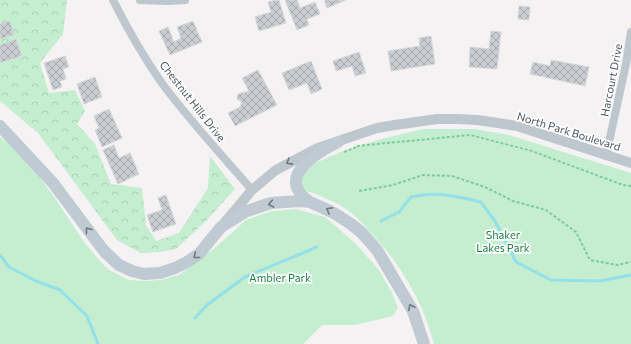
<svg xmlns="http://www.w3.org/2000/svg" width="631" height="344" font-family="Commissioner,sans-serif">
  <defs>
    <pattern id="forest-crowns" width="20" height="18" patternUnits="userSpaceOnUse"><rect width="20" height="18" fill="#c4eecf"/><path d="M2 6a3 3 0 1 1 6 0M12 15a3 3 0 1 1 6 0" fill="none" stroke="#aaceb4"/></pattern>
    <pattern id="building-cross-hatch" width="8" height="8" patternUnits="userSpaceOnUse"><rect width="8" height="8" fill="#c9cdd1"/><path d="M0 0l8 8M0 8l8-8" fill="none" stroke="#a5a9ad"/></pattern>
  </defs>
  <rect width="100%" height="100%" fill="#f4f2f2"/>
  <path fill="url(#forest-crowns)" d="M0,0h67l-4,34 -23,29 9,30 26,-3 10,21 -8,13 18,20 16,40 31,4 4,37 10,16 23,-8 13,-20 16,-25 2,-32 25,33 -30,33 -29,27 -15,3 -20,1 -24,-13 -79,-107 -38,-32z"/>
  <path fill="#c4eecf" d="M423,129h52l34,6 122,38v171h-197c-11,-42 -33,-80 -63,-111 -7,-8 -16,-18 -25,-24 -9,-6 -20,-11 -30,-15 -5,-2 -9,-2 -14,-6l-1,-13 12,-11 28,-12 40,-13z
    M0,137l25,20 29,40 30,45 15,18 10,10 20,10 16,1 16,-1 18,-5 37,-28 30,-27 26,-9 24,-2 29,8 30,26 24,27 13,23 6,15 -5,8 -38,9h-33l-19,19h-303z"/>
  <g fill="none" stroke-linecap="round" stroke-linejoin="round">
    <path stroke="#93e0e9" stroke-width="3" d="M381,221l18,-9 12,-15c28,-6 43,-1 70,5l14,19 21,41 35,18 49,1 31,-6
      M0,255l9,12 27,14 24,9 27,26 11,28
      M195,318l12,-13 38,-28 72,-30"/>
  </g>
  <path fill="url(#building-cross-hatch)" stroke="#d6d9dc" d="M276,0h3l7,23 -27,8 -4,-14 16,-5 -3,-10z
    M285,0h12l3,8 15,-6 5,12 -13,5 2,6 -12,5z
    M324,0h22l-19,8z
    M519,6l11,1 -1,13 -11,-1z
    M10,21l4,14 -14,4v-15z
    M193,21l9,21 -32,13 -11,-24 9,-4 6,15 7,-4 -4,-11z
    M491,31l10,1 -4,37 -28,-2 1,-20 19,2z
    M431,36l4,28 -44,7 -3,-20 32,-5 -1,-8z
    M16,39l6,17 -22,7v-18z
    M359,52l7,21 -11,3 -3,-10 -16,5 -3,-10z
    M65,56l4,11 -6,2 3,10 -6,2 2,6 -9,3 -9,-27z
    M551,60l38,7 -4,19 -55,-12 3,-12 17,4z
    M311,61l11,28 -11,5 -4,-11 -18,7 -7,-17z
    M258,70l19,35 -42,21 -7,-13 12,-6 2,-5 -5,-3 1,-5 11,-3 -7,-13z
    M95,77l7,20 -18,7 -7,-20z
    M109,109l13,29 -20,9 -7,-17 4,-2 -5,-12z
    M114,145l5,13 11,-5 9,21 -21,10 -15,-34z
    M166,195l10,29 -23,8 -6,-17 15,-5 -4,-12z"/>
  <g fill="none" stroke-linecap="round" stroke-linejoin="round">
    <path stroke="#7dcb9c" stroke-width="2" stroke-dasharray="3 2" stroke-linecap="butt" d="M357,146l113,-11 62,16 91,34 8,1
      M344,152l15,-6
      M359,191l34,-6 30,-10 29,1 33,11 28,14 33,9 30,22 14,28 27,5 14,-3"/>
    <path stroke="#bec7cd" stroke-width="8" d="M113,0c14,28 30,56 48,82 28,38 60,72 91,108
      M140,0l27,1 18,-1
      M606,156l20,-92 5,-32"/>
    <path stroke="#bec7cd" stroke-width="10" d="M225,222l27,-32 24,-20 42,-22 59,-20 18,-3 42,-6h20l21,1 39,6 114,37"/>
    <path stroke="#bfcad2" stroke-width="12" d="M0,126l53,57 51,68 15,14 13,6 12,3 16,-1 15,-5 12,-6 12,-8 22,-27 26,-16 24,-8 28,-2 11,1 24,11 17,11 11,9 15,17 36,61 11,33
      M310,202c-36,-24 6,-49 28,-60"/>
  </g>
  <defs><path id="oneway-chevron" d="M-2-3.5L2.5 0L-2 3.5" fill="none" stroke-width="1.6" stroke-linecap="round" stroke-linejoin="round"/></defs>
  <use stroke="#6d797f" href="#oneway-chevron" transform="translate(289 162) rotate(151)"/>
  <g stroke="#6d7a81">
    <use href="#oneway-chevron" transform="translate(271 204) rotate(169)"/>
    <use href="#oneway-chevron" transform="translate(329 210) rotate(-152)"/>
    <use href="#oneway-chevron" transform="translate(88 230) rotate(-127)"/>
    <use href="#oneway-chevron" transform="translate(196 256) rotate(142)"/>
    <use href="#oneway-chevron" transform="translate(411 307) rotate(-117)"/>
  </g>
  <g text-anchor="middle" dominant-baseline="central" stroke-width="3.5" stroke-linejoin="round" paint-order="stroke">
    <g font-size="11" fill="#4a575e" stroke="#fff">
      <text transform="translate(611 80) rotate(-79)">Harcourt Drive</text>
      <text transform="translate(193 101) rotate(52)">Chestnut Hills Drive</text>
      <text transform="translate(569 131) rotate(17)">North Park Boulevard</text>
    </g>
    <g font-size="11" fill="#1d7e43" stroke="#fff">
      <text x="503" y="234">Shaker<tspan x="503" dy="13">Lakes Park</tspan></text>
      <text x="280" y="277">Ambler Park</text>
    </g>
  </g>
</svg>
